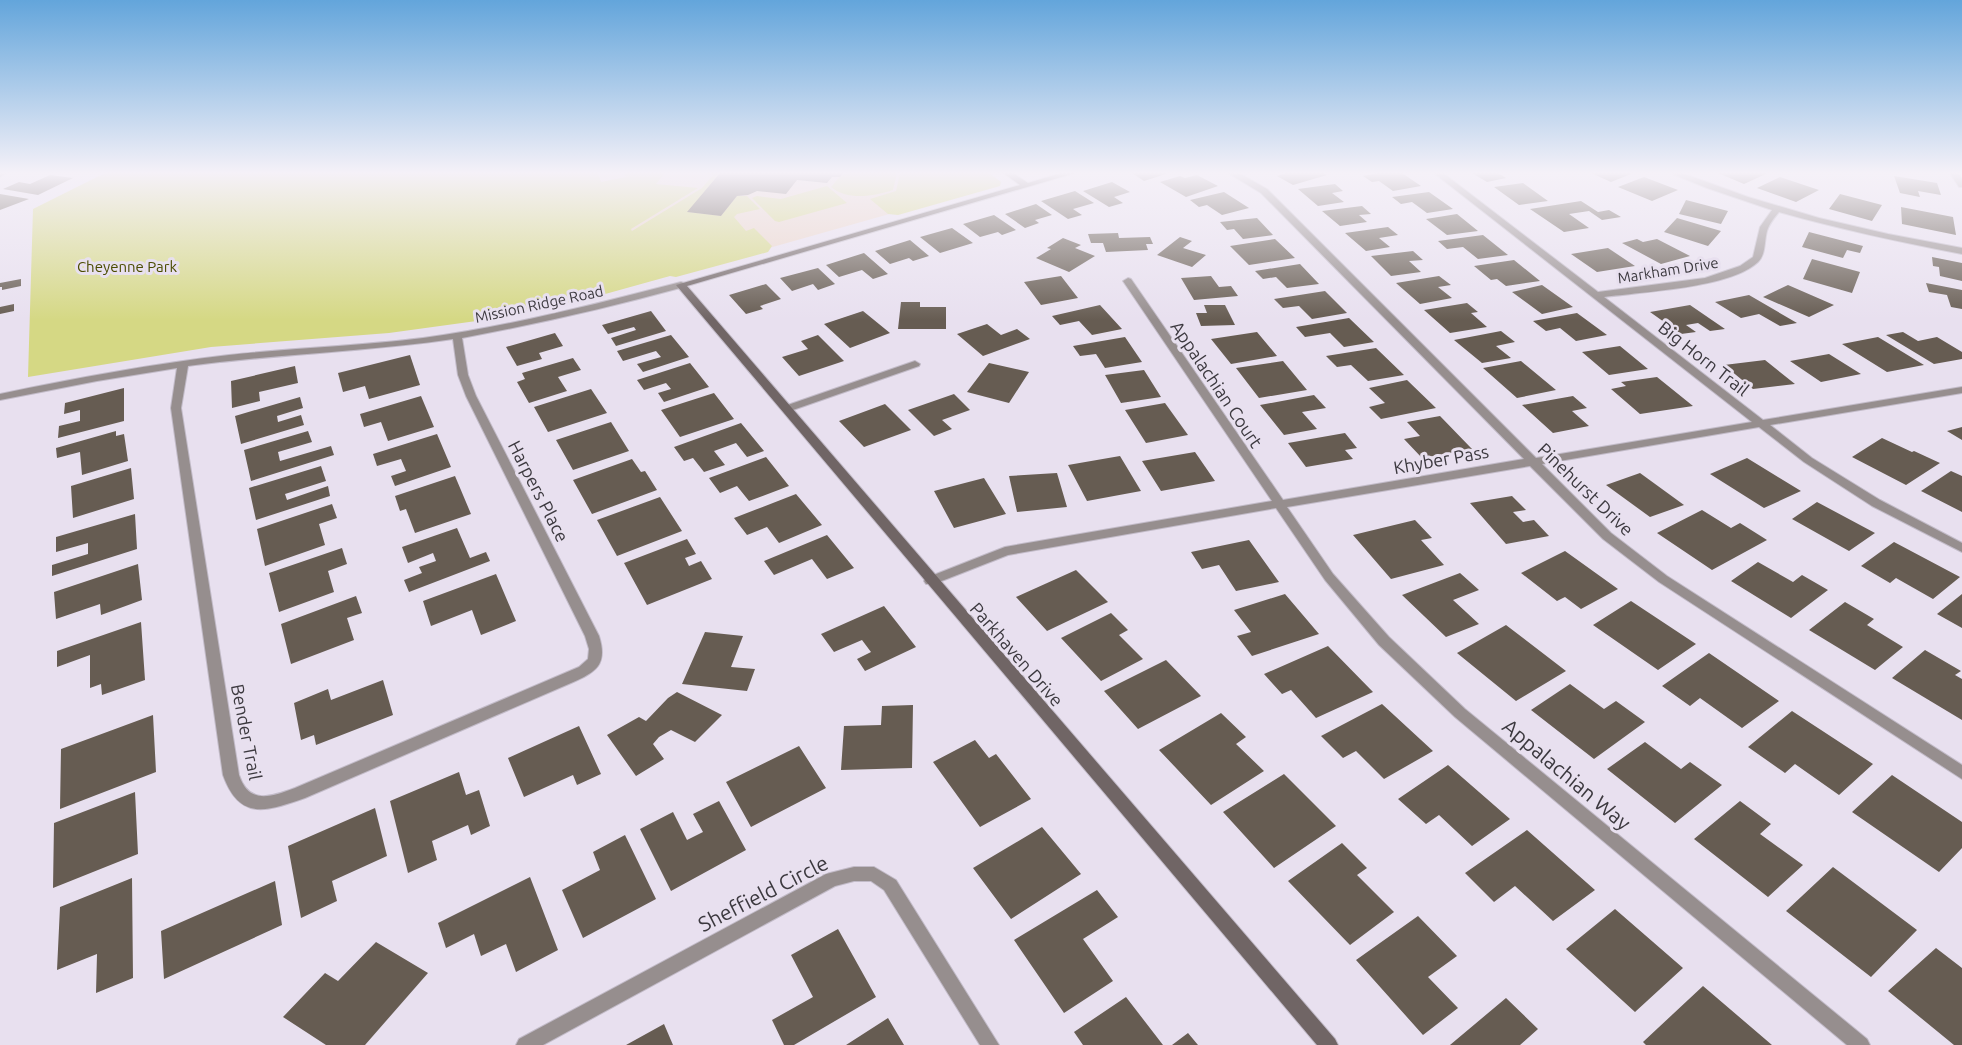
<svg xmlns="http://www.w3.org/2000/svg" width="1962" height="1045" font-family="Ubuntu,sans-serif">
  <rect width="100%" height="100%" fill="#e8e0ef"/>
  <path fill="#ebd5c8" d="M583,173h402l14,10 -329,93z"/>
  <path fill="#d5d884" d="M105,173h493l3,9 25,-5 -2,-4h41l-9,11 42,4 -67,41 1,2 70,-43 11,-13 -13,-2h20l-32,39 33,4 16,-20h10l13,13 -23,5 -3,3 12,14 8,-3 18,18 -4,6 -92,25 -6,-1 -72,20 -107,23 -102,14 -178,14 -183,30 5,-168z
    M850,173h47l-4,17c-19,6 -45,11 -62,-3l10,-12z
    M900,173h89l12,9 -1,4 -102,29 -10,-1 -18,-15 26,-8z
    M827,186l20,17 -68,19 -4,-1 -23,-23 5,-2 24,3z"/>
  <path fill="#665c52" d="M720,173h123l-3,4h-8l-5,6 -30,-3 -11,14 -29,-3 -9,4 -11,1 -16,20 -34,-4z
    M1132,173h34v1l-22,7z
    M1286,173h37l4,2 -34,10 -16,-9z
    M1378,173h24l19,13 -28,5 -14,-10 -7,1 -9,-6z
    M1472,173h26l8,5 -19,4z
    M1591,173h40v1l-20,8z
    M1718,173h50l-24,11z
    M50,175l23,3 -35,17 -35,-6 16,-7 11,2z
    M1197,175l21,11 -32,11 -26,-15 20,-6 5,2z
    M1894,176l43,7 4,12 -23,-4 2,6 -20,-4z
    M1644,177l34,13 -26,11 -34,-14z
    M1780,177l39,13 -23,12 -39,-14z
    M1112,182l18,10 -16,5 9,6 -14,4 -26,-16z
    M1523,183l25,18 -29,4 -25,-18z
    M1335,184l8,7 -11,2 12,9 -26,4 -20,-17z
    M1075,191l19,12 -21,6 9,6 -14,4 -27,-18z
    M1224,192l25,16 -27,7 -15,-10 -8,2 -9,-7z
    M1429,192l24,17 -26,4 -15,-11 -11,2 -9,-7z
    M0,194l29,5 -29,11z
    M1840,194l42,11 -10,16 -43,-12z
    M1686,200l42,11 -7,13 -42,-10z
    M1581,201l17,11 11,-2 12,7 -19,3 -13,-9 -20,3 20,14 -25,4 -34,-23z
    M1036,204l16,11 -17,5 4,3 -14,5 -20,-14z
    M1362,206l9,8 -12,1 8,7 -27,4 -18,-15z
    M1901,207l52,10 3,18 -54,-11z
    M1457,214l21,17 -31,4 -21,-16z
    M994,215l22,15 -14,5 -4,-3 -18,5 -17,-13z
    M1257,218l16,17 -30,4 -9,-10 -7,1 -7,-8z
    M1677,218l44,13 -13,15 -44,-14z
    M1388,227l10,8 -19,3 11,9 -24,4 -21,-18z
    M952,228l21,15 -33,10 -20,-16z
    M1809,232l54,14 -3,7 -13,-3 -4,8 -41,-11z
    M1118,233l1,5 31,-1 3,7h-7l2,6 -42,2 -3,-9h-12l-3,-9z
    M1483,235l25,20 -30,4 -15,-12 -16,2 -9,-8z
    M1180,237l12,4 -9,7 23,7 -14,12 -35,-12z
    M1063,238l18,7 -6,3 20,8 -26,16 -33,-14 15,-9 -4,-1z
    M1275,239l20,19 -46,7 -19,-19z
    M1637,239l6,3 14,-3 33,17 -29,8 -39,-21z
    M910,240l19,16 -16,5 -4,-3 -19,6 -15,-13z
    M1608,248l27,18 -38,6 -26,-18z
    M1413,251l10,9 -14,1 12,11 -30,4 -20,-20z
    M864,253l24,21 -15,5 -11,-9 -23,7 -13,-12z
    M1932,257l30,6v18l-22,-5 -1,-9 -6,-1z
    M1812,259l48,13 -8,21 -49,-14z
    M1514,260l26,21 -34,5 -9,-7 -6,1 -17,-14z
    M1300,264l19,20 -32,4 -11,-11 -13,2 -8,-8z
    M818,268l17,16 -17,6 -5,-6 -21,7 -12,-13z
    M1061,276l17,22 -37,7 -17,-23z
    M1211,276l8,11 12,-1 7,10 -44,4 -13,-22z
    M1439,276l12,9 -13,2 14,11 -32,6 -24,-21z
    M21,279v7l-19,4v-3h-2v-4z
    M1926,283l36,7v19l-11,-2 -4,-12 -18,-3z
    M766,284l15,15 -21,7 3,3 -17,5 -17,-19z
    M1542,285l31,22 -31,7 -30,-22z
    M1788,285l46,20 -25,12 -46,-20z
    M1325,291l22,22 -35,6 -13,-13 -16,2 -9,-9z
    M1749,295l48,28 -17,3 -21,-12 -18,4 -26,-16z
    M901,302h19v5h26v22h-48z
    M1467,303l11,9 -7,1 16,14 -37,6 -26,-23z
    M14,304v7l-14,3v-7z
    M1100,305l22,24 -30,6 -13,-14 -19,4 -8,-9z
    M1204,305h21l10,20 -34,1 -5,-13h11z
    M1690,305l35,24 -15,2 -12,-8 -12,2 10,7 -15,2 -31,-22z
    M651,311l15,20 -50,15 -5,-8 25,-8 -2,-3 -26,7 -6,-9z
    M863,311l27,22 -40,15 -26,-24z
    M1577,313l30,22 -31,6 -16,-13 -14,3 -13,-10z
    M1349,318l25,24 -30,5 -14,-14 -25,4 -9,-10z
    M987,324l14,11 16,-6 13,10 -47,17 -26,-22z
    M1501,331l14,11 -19,4 15,12 -29,5 -28,-23z
    M1257,332l20,24 -46,8 -20,-25z
    M1903,332l15,9 19,-4 25,15v7l-28,5 -48,-29z
    M555,333l8,13 -24,7 3,6 -25,7 -11,-19z
    M671,335l18,22 -46,15 -6,-8 24,-7 -5,-6 -33,10 -6,-10z
    M818,335l26,26 -45,15 -17,-19 26,-8 -7,-8z
    M1125,337l17,25 -37,6 -9,-14 -16,2 -7,-10z
    M1878,337l46,28 -37,7 -45,-28z
    M1620,346l28,23 -39,6 -27,-23z
    M1376,348l28,27 -36,6 -17,-16 -14,2 -11,-11z
    M1829,354l32,20 -40,8 -31,-21z
    M410,355l10,30 -51,14 -4,-13 -22,6 -5,-19z
    M573,358l8,12 -23,7 9,14 -38,12 -12,-21 8,-3 -3,-6z
    M1765,360l30,24 -42,5 -29,-24z
    M1283,361l24,29 -48,8 -23,-30z
    M1521,361l35,29 -39,8 -34,-30z
    M690,363l19,24 -45,15 -6,-9 13,-4 -5,-6 -22,7 -7,-10z
    M989,363l40,9 -20,31 -42,-11z
    M295,366l3,17 -39,9 1,9 -28,7 -1,-27z
    M1144,370l17,27 -40,6 -16,-28z
    M1657,377l36,29 -53,8 -29,-25 15,-3 -5,-4z
    M1407,380l29,28 -55,11 -12,-12 16,-4 -16,-15z
    M124,388v33l-66,17 1,-12 21,-5v-11l-16,4 1,-11z
    M591,389l16,24 -59,19 -14,-25z
    M714,393l20,26 -54,18 -19,-27z
    M954,394l16,16 -28,10 10,9 -18,7 -26,-26z
    M1314,395l12,13 -24,4 15,17 -33,6 -24,-30z
    M421,396l13,31 -46,14 -7,-19 -17,5 -4,-13z
    M1573,396l14,12 -15,3 17,15 -36,7 -31,-28z
    M300,397l3,11 -26,8 1,6 23,-7 3,10 -63,19 -6,-28z
    M1165,403l23,32 -42,8 -21,-33z
    M885,404l26,26 -47,17 -25,-26z
    M1440,416l32,33 -50,9 -18,-19 16,-3 -13,-14z
    M611,422l18,29 -56,19 -17,-30z
    M741,423l23,28 -17,6 -11,-14 -22,8 11,14 -21,7 -11,-14 -9,3 -10,-14z
    M1962,427v13l-15,-9z
    M116,431v5l8,-2 4,27 -46,14 -2,-23 -23,6 -1,-10z
    M308,431l4,11 -34,10 2,9 51,-15 3,9 -83,26 -7,-31z
    M1345,433l12,15 -12,2 8,9 -47,8 -18,-24z
    M437,434l14,33 -56,19 -4,-10 15,-5 -5,-12 -24,7 -4,-12z
    M1882,438l30,14 2,-1 26,12 -34,22 -54,-28z
    M1195,452l20,29 -54,10 -19,-30z
    M1120,456l21,35 -54,10 -19,-36z
    M766,457l23,29 -40,15 -12,-15 -17,7 -11,-15z
    M1747,458l54,33 -37,17 -54,-34z
    M632,459l9,13 4,-1 12,19 -65,24 -19,-34z
    M321,466l5,15 -41,13 2,6 41,-14 2,10 -74,24 -7,-32z
    M131,468l3,31 -61,19 -2,-32z
    M1951,471l11,5v36l-41,-21z
    M1057,473l10,34 -50,5 -8,-36z
    M1640,473l44,32 -34,12 -44,-32z
    M455,476l16,38 -56,19 -9,-24 -6,2 -5,-15z
    M984,478l22,36 -52,14 -20,-37z
    M796,494l26,31 -43,18 -12,-16 -20,8 -13,-17z
    M1512,496l14,14 -13,2 10,10 11,-2 15,16 -43,8 -36,-41z
    M660,497l22,34 -65,25 -20,-36z
    M1817,502l58,31 -26,18 -57,-32z
    M332,504l5,14 -18,6 6,21 -60,21 -8,-37z
    M1702,510l29,18 9,-5 27,17 -55,30 -55,-37z
    M135,514l2,35 -85,27v-11l36,-11v-11l-32,9v-15z
    M1415,520l17,18 -11,2 23,25 -53,14 -38,-44z
    M457,528l13,30 16,-6 4,9 -81,31 -5,-12 18,-7 -3,-6 17,-6 -3,-8 -25,10 -6,-16z
    M827,535l27,33 -27,11 -15,-20 -38,16 -10,-14z
    M687,539l9,15 -11,4 4,8 12,-5 11,18 -65,26 -23,-42z
    M1249,540l30,42 -43,9 -17,-26 -17,4 -11,-17z
    M1894,542l66,35 -27,22 -37,-21 -6,5 -29,-17z
    M342,548l5,16 -19,7 6,21 -55,20 -10,-39z
    M1565,551l53,38 -37,20 -16,-12 -8,4 -36,-28z
    M1758,562l35,20 9,-7 26,15 -37,28 -60,-37z
    M138,564l4,36 -41,15 -1,-11 -44,15 -2,-27z
    M1076,570l32,32 -61,29 -31,-34z
    M1460,573l19,17 -26,10 26,24 -33,13 -44,-42z
    M496,574l20,47 -35,14 -9,-25 -41,16 -8,-25z
    M1285,594l34,40 -67,22 -15,-20 14,-4 -17,-22z
    M1962,594v34l-25,-14z
    M356,596l6,17 -15,5 7,22 -63,24 -10,-40z
    M1631,601l65,43 -38,26 -65,-45z
    M1845,602l29,17 -7,6 36,22 -28,23 -66,-40z
    M884,606l32,41 -51,24 -8,-12 14,-7 -9,-12 -28,12 -13,-18z
    M1111,613l17,17 -9,5 24,24 -42,22 -40,-43z
    M141,622l4,58 -43,15 -1,-11 -11,4v-33l-33,12v-16z
    M1506,625l60,46 -50,30 -59,-48z
    M705,632l38,4 -12,31 24,2 -8,22 -65,-7z
    M1328,646l45,46 -57,26 -25,-28 -9,4 -18,-20z
    M1925,650l36,21 -6,4 7,4v41l-70,-42z
    M1709,653l70,48 -37,27 -42,-30 -10,8 -28,-20z
    M1166,660l35,36 -63,33 -34,-38z
    M383,680l10,35 -77,30 -2,-10 -13,5 -7,-37 34,-14 3,11z
    M1570,684l34,25 12,-8 29,21 -51,37 -63,-49z
    M677,692l45,23 -27,27 -24,-12 -12,7 -6,7 11,15 -28,17 -29,-41 32,-18 7,4 22,-23z
    M1382,704l51,47 -49,28 -28,-28 -13,7 -22,-22z
    M913,705l-1,63 -71,2 3,-44 37,-1 1,-19z
    M1792,711l81,53 -34,31 -44,-31 -10,9 -37,-26z
    M1221,713l25,24 -10,7 28,27 -53,34 -52,-55z
    M153,715l3,57 -96,37 1,-60z
    M579,726l22,48 -24,11 -4,-10 -49,22 -16,-39z
    M975,740l14,18 7,-4 35,45 -51,28 -47,-65z
    M1645,742l36,27 9,-7 32,23 -47,38 -68,-54z
    M799,746l27,42 -75,39 -25,-45z
    M1448,765l62,54 -38,27 -33,-31 -13,9 -28,-25z
    M459,772l7,23 13,-5 11,36 -19,9 -3,-10 -36,16 5,19 -29,13 -18,-72z
    M1284,774l52,52 -62,42 -51,-56z
    M1892,775l70,47v26l-23,24 -87,-60z
    M135,792l3,62 -85,34 1,-65z
    M719,801l27,49 -75,41 -31,-62 33,-17 14,28 16,-8 -10,-18z
    M1740,801l31,23 -11,10 43,31 -35,32 -74,-58z
    M375,808l12,48 -55,25 5,20 -36,17 -13,-72z
    M1042,827l39,47 -70,45 -38,-51z
    M1527,830l68,60 -42,31 -38,-35 -21,16 -29,-29z
    M625,835l31,64 -73,39 -21,-48 38,-20 -7,-18z
    M1342,843l25,25 -10,7 37,37 -44,33 -62,-64z
    M1833,867l84,63 -46,47 -85,-66z
    M530,877l28,73 -42,22 -10,-28 -25,12 -7,-22 -28,14 -8,-25z
    M132,878l1,100 -37,15 1,-39 -40,16 3,-63z
    M275,881l7,44 -118,54 -3,-48z
    M1097,890l21,27 -35,22 30,42 -49,32 -50,-73z
    M1615,909l68,59 -48,44 -69,-63z
    M1418,916l39,40 -29,21 30,31 -35,27 -67,-75z
    M838,929l38,68 -82,48h-10l-12,-25 41,-23 -22,-42z
    M376,942l52,31 -63,72h-39l-43,-28 42,-44 13,8z
    M1936,948l26,20v77h-8l-66,-54z
    M1703,986l69,59h-126l-3,-3z
    M1126,997l37,48h-80l-9,-13z
    M1506,998l32,31 -18,16h-70z
    M888,1018l16,27h-58z
    M664,1024l9,21h-47z
    M1188,1033l10,12h-26z"/>
  <g fill="none" stroke-linecap="round" stroke-linejoin="round">
    <defs>
      <path id="street" d="M0,173h7l-7,4z
        M1228,173h11l28,16 269,269 216,-36 -318,-249h9l155,119 107,-14 35,-12 13,-9 7,-30 12,-17 -65,-22 -37,-15h12l66,24 71,21 69,16 74,14v6c-62,-12 -123,-25 -183,-42 -5,6 -10,12 -12,19 -3,11 -1,23 -9,31 -27,26 -117,30 -154,35l159,123 199,-33v6l-192,32 42,33 68,42 82,43v9l-90,-46 -68,-44 -45,-35 -217,37 69,69 56,43 295,189v14l-303,-197 -56,-43 -73,-73 -243,41 46,67 56,63 76,72 402,330 3,6h-23l-392,-328 -76,-72 -54,-65 -49,-72 -268,47 -74,29h-8l-2,-3 2,-3 79,-31 267,-46 -149,-220 5,-3 3,1 152,221 241,-41 -263,-266z
        M1950,173h8l4,6v8h-3z
        M681,282l3,1v4c-73,20 -147,37 -222,51l6,37 8,21 123,240c9,29 -3,36 -28,47l-266,115c-38,13 -65,24 -82,-23l-52,-367 6,-40 -80,13 -97,19v-6c76,-16 152,-30 229,-39 65,-7 130,-9 194,-17 88,-12 173,-34 258,-56zM453,339l5,36 8,21 119,240 4,13 -1,10 -9,8 -284,121c-24,9 -46,17 -56,-13l-58,-367 7,-42c88,-12 177,-14 265,-27z
        M915,361l5,3 -1,2 -129,45 -4,1 -5,-3 1,-2z
        M854,867h20l22,13 103,165h-19l-96,-155 -13,-9h-17l-19,5 -292,159h-27l3,-6 307,-165z"/>
      <path id="secondary" d="M1003,173h10l15,10 33,-10h14l-388,113 648,753 3,6h-21l-641,-760 344,-100z"/>
    </defs>
    <use href="#street" stroke="#c2bbc8" stroke-width="2"/>
    <use href="#secondary" stroke="#c2bbc8" stroke-width="2"/>
    <use href="#street" fill="#968e8e" fill-rule="evenodd"/>
    <use href="#secondary" fill="#706565" fill-rule="evenodd"/>
  </g>
  <linearGradient id="sky" x2="0" y2="1"><stop stop-color="#63a5db"/><stop offset="0.54" stop-color="#f5f1f8"/><stop offset="1" stop-color="#f5f1f8" stop-opacity="0"/></linearGradient>
  <rect width="1962" height="320" fill="url(#sky)"/>
  <g text-anchor="middle" dominant-baseline="central" stroke-width="6" stroke-linejoin="round" paint-order="stroke">
    <g font-size="15" fill="#4b4c00" stroke="#e8e0ef">
      <text x="127" y="266">Cheyenne Park</text>
    </g>
    <g font-size="15" fill="#3c393f" stroke="#e8e0ef">
      <text transform="translate(1668 270) rotate(-9)">Markham Drive</text>
      <text transform="translate(539 304) rotate(-12)">Mission Ridge Road</text>
    </g>
    <g font-size="18" fill="#3c393f" stroke="#e8e0ef">
      <text transform="translate(1704 358) rotate(38)">Big Horn Trail</text>
      <text transform="translate(1217 384) rotate(56)">Appalachian Court</text>
      <text transform="translate(1441 459) rotate(-10)">Khyber Pass</text>
      <text transform="translate(1586 489) rotate(44)">Pinehurst Drive</text>
      <text transform="translate(539 491) rotate(63)">Harpers Place</text>
      <text transform="translate(1017 654) rotate(49)">Parkhaven Drive</text>
      <text transform="translate(247 732) rotate(79)">Bender Trail</text>
    </g>
    <g font-size="21" fill="#3c393f" stroke="#e8e0ef">
      <text transform="translate(1567 774) rotate(40)">Appalachian Way</text>
      <text transform="translate(763 893) rotate(-27)">Sheffield Circle</text>
    </g>
  </g>
</svg>
